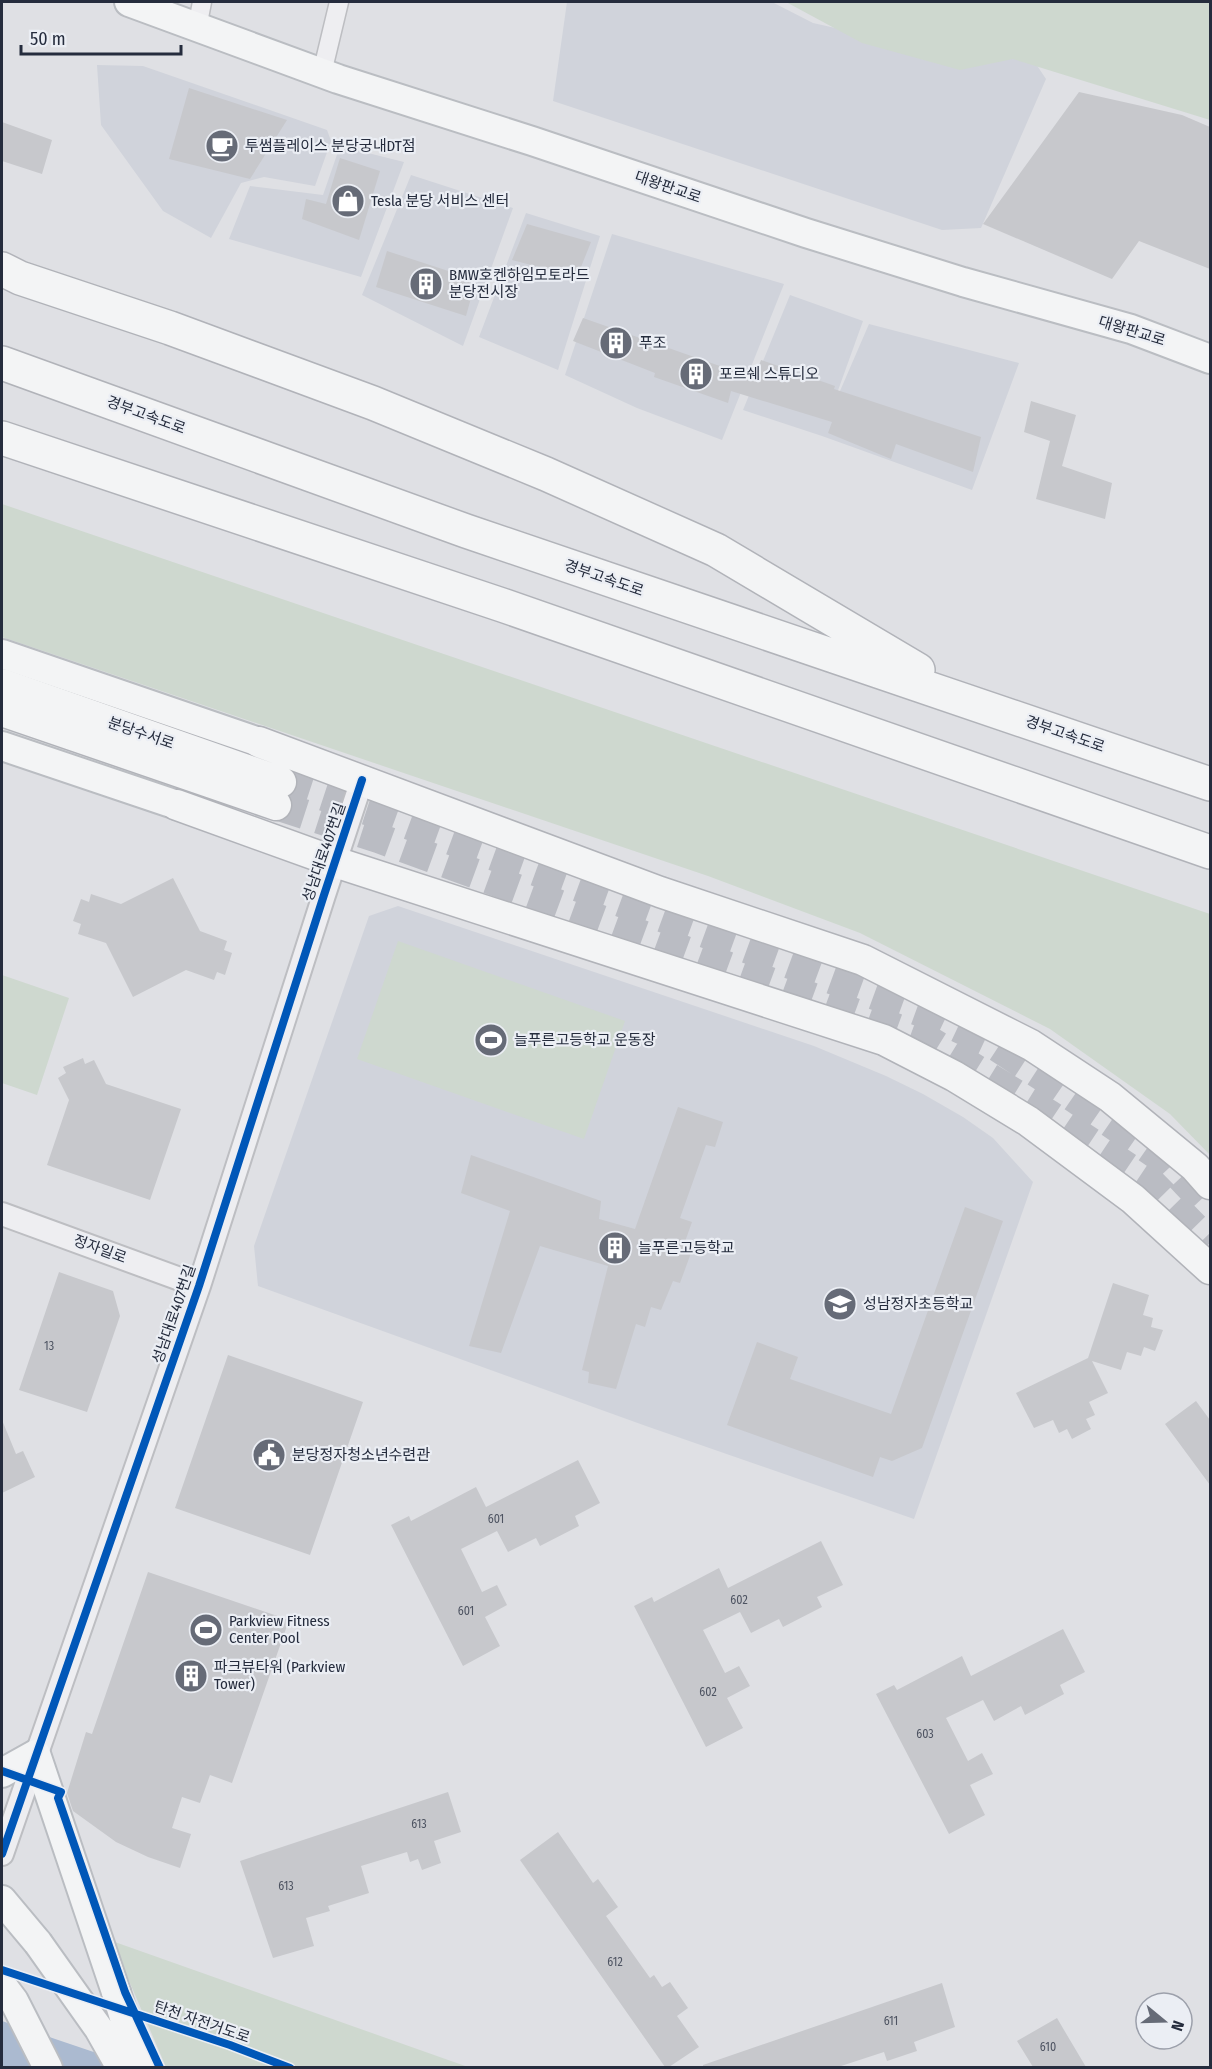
<svg xmlns="http://www.w3.org/2000/svg" width="1212" height="2069" font-family="'Fira Sans Condensed','Noto Sans KR',sans-serif">
  <rect width="100%" height="100%" fill="#dfe0e4"/>
  <path fill="#d0d3db" d="M567,2h205l41,21 134,30 77,-7 22,33 -65,149 -39,2 -389,-129z
    M97,65l46,1 184,64 4,11 -16,45 -51,-9 -23,6 -30,55 -48,-27 -62,-86z
    M340,146l64,16 -43,115 -132,-38 21,-53 73,9z
    M411,175l102,33 -50,138 -101,-51z
    M526,213l74,23 -42,134 -79,-33z
    M612,234l172,50 -62,156 -85,-32 -72,-33z
    M790,295l73,26 -36,100 42,-97 150,39 -47,127 -150,-54 -79,-26z
    M398,906l416,140 72,30 37,18 40,23 30,21 40,44 -119,337 -268,-93 -388,-140 -4,-40 115,-330z"/>
  <path fill="#ced8cf" d="M786,2h424v118l-197,-61 -53,11 -98,-27z
    M2,504l1208,410v241l-40,-41 -120,-85 -190,-96 -152,-57 -706,-239z
    M398,941l227,80 -41,118 -227,-80z
    M2,975l67,23 -32,97 -35,-12z
    M112,1941l356,126h-302z"/>
  <path fill="#abbad0" d="M2,2021l136,46 -136,1z"/>
  <path fill="#c7c8cc" d="M189,88l98,32 -37,59 -81,-20z
    M1079,92l103,23 28,12v142l-71,-28 -27,38 -129,-55z
    M2,122l50,18 -10,34 -40,-13z
    M340,158l40,13 -21,69 -57,-21 4,-20 20,5z
    M527,224l64,18 -14,35 -65,-17z
    M387,251l89,29 -10,36 -90,-29z
    M583,318l171,60 7,-18 74,26 -1,3 147,48 -8,35 -77,-28 -5,15 -63,-26 4,-11 -101,-31 -3,12 -74,-26 1,-4 -82,-32z
    M1031,401l45,14 -14,51 50,17 -7,36 -69,-20 14,-58 -26,-9z
    M173,878l27,53 27,10 -3,9 8,3 -7,22 -8,-3 -3,8 -28,-10 -53,27 -27,-54 -28,-9 3,-10 -8,-3 8,-22 8,3 2,-8 30,10z
    M83,1058l2,6 9,-4 12,24 75,25 -31,91 -103,-35 22,-65 -11,-22 8,-5 -3,-6z
    M678,1107l45,15 -8,25 -9,-2 -26,73 12,4 -10,28 9,3 -11,30 -7,-2 -12,29 -10,-3 -6,20 -9,-3 -20,65 -28,-6 1,-11 -7,-2 26,-104 -68,-20 -39,107 -32,-7 41,-135 -49,-18 10,-38 130,46 -2,18 36,10z
    M965,1207l38,14 -81,227 -30,13 -12,-4 -7,20 -146,-52 30,-83 41,15 -8,22 101,35z
    M59,1272l54,19 7,25 -33,96 -68,-22z
    M1113,1283l36,12 -6,20 10,3 -2,9 12,3 -8,21 -11,-4 -3,9 -14,-4 -6,18 -29,-9 16,32 -19,9 6,13 -9,4 5,10 -19,10 -5,-10 -8,4 -6,-13 -19,8 -18,-35 72,-35z
    M228,1355l135,47 -53,153 -135,-47z
    M1196,1401l14,19v65l-45,-61z
    M2,1420l14,34 7,-3 12,26 -33,16z
    M578,1460l22,43 -25,13 4,10 -39,20 -4,-8 -28,14 -11,-21 -36,18 21,43 15,-7 10,20 -22,12 15,29 -37,20 -72,-141 18,-9 2,5 65,-34 10,20z
    M821,1541l22,44 -26,12 5,10 -39,20 -4,-8 -28,14 -11,-21 -37,18 22,43 14,-7 11,20 -23,12 16,30 -37,19 -72,-141 18,-9 2,5 65,-34 9,20z
    M148,1572l141,48 -57,163 -22,-8 -10,28 -18,-6 -10,31 19,6 -11,34 -32,-11 -32,-15 -43,-31 -6,-18 19,-61 6,2z
    M1063,1629l22,43 -25,13 4,9 -39,21 -4,-9 -27,15 -11,-21 -37,18 22,43 14,-8 11,21 -23,11 15,30 -36,19 -73,-140 18,-9 3,5 65,-34 9,20z
    M448,1792l13,40 -27,9 7,22 -19,7 -4,-11 -8,3 -3,-10 -46,14 8,27 -41,13 2,5 -24,7 8,28 -41,12 -33,-97z
    M558,1832l35,51 5,-4 20,28 -12,9 44,62 4,-3 8,12 8,-5 18,26 -11,8 22,31 -30,20h-4l-145,-207z
    M942,1983l13,44 -41,15 3,9 -30,10 -3,-9 -46,15h-135v-2z
    M1057,2018l7,12 22,37h-53l-16,-26z"/>
  <g fill="none" stroke-linecap="round" stroke-linejoin="round">
    <path stroke="#babcc3" stroke-width="30" stroke-dasharray="30 15" stroke-linecap="butt" d="M281,782l104,34 553,202 55,26 63,41 110,76 44,47
      M276,805l102,33 550,202 120,74 103,69 59,60"/>
    <defs>
      <path id="minor" d="M197,28l5,-26
        M322,73l17,-71"/>
      <path id="tertiary" d="M2,1214l197,72
        M2,1854l197,-568 125,-391 38,-115"/>
      <path id="primary" d="M129,2l209,77 194,62 274,92 157,49 168,47 79,30
        M2,654l257,88
        M2,746l175,59
        M2,1773l34,-19 80,238
        M2,1900l36,43
        M2,1985l12,16 34,67"/>
      <path id="trunk" d="M2,684l279,98
        M2,711l274,94
        M259,742l401,150 203,68 168,85 79,52 85,70 15,17
        M177,805l158,57 549,178 70,36 74,45 105,78 77,70"/>
      <path id="motorway" d="M2,269l18,9 150,50 203,75 173,71 170,76 202,120
        M2,363l464,168 744,253
        M2,438l500,167 708,247"/>
    </defs>
    <use href="#minor" stroke="#bdbec2" stroke-width="21"/>
    <use href="#tertiary" stroke="#bdbec2" stroke-width="26"/>
    <use href="#primary" stroke="#babdc2" stroke-width="32"/>
    <use href="#trunk" stroke="#b1b3b9" stroke-width="33"/>
    <use href="#motorway" stroke="#b1b3b9" stroke-width="36"/>
    <use href="#minor" stroke="#eeeef1" stroke-width="18"/>
    <use href="#tertiary" stroke="#eeeef1" stroke-width="22"/>
    <use href="#primary" stroke="#f3f4f5" stroke-width="28"/>
    <use href="#trunk" stroke="#f3f4f5" stroke-width="30"/>
    <use href="#motorway" stroke="#f3f4f5" stroke-width="33"/>
    <defs>
      <path id="primary-bridge" d="M38,1943l61,86 22,39
        M116,1992l24,76"/>
    </defs>
    <use href="#primary-bridge" stroke="#babdc2" stroke-width="32" stroke-linecap="butt"/>
    <use href="#primary-bridge" stroke="#f3f4f5" stroke-width="28"/>
    <defs>
      <path id="cycleway" d="M2,1771l59,21 -3,6 67,194 35,76
        M2,1854l197,-568 125,-391 38,-115
        M2,1970l228,75 60,23"/>
    </defs>
    <use href="#cycleway" stroke="#ebeef4" stroke-width="11"/>
    <use href="#cycleway" stroke="#0057b8" stroke-width="8"/>
  </g>
  <defs>
    <symbol id="cafe-disc" viewBox="-11 -11 22 22"><circle r="9.5" fill="#666b77" stroke="#ebeef4"/><path d="M-5.5-4.5H6V0H3Q3 3.5 0 3.5H-2.5Q-5.5 3.5-5.5 0ZM3-3.2v2h1.7v-2ZM-6 4.5H4V6H-6Z" fill="#fff"/></symbol>
    <symbol id="shop-disc" viewBox="-11 -11 22 22"><circle r="9.5" fill="#666b77" stroke="#ebeef4"/><path d="M-5-2.5h2.3a2.7 3.5 0 0 1 5.4 0H5L5.5 6h-11ZM-1.5-2.5h3a1.5 2.3 0 0 0-3 0Z" fill="#fff"/></symbol>
    <symbol id="building-disc" viewBox="-11 -11 22 22"><circle r="9.5" fill="#666b77" stroke="#ebeef4"/><path d="M-4-6H4V6H1V3H-1V6H-4ZM-2.5-4.3h1.7v1.8h-1.7ZM.8-4.3h1.7v1.8H.8ZM-2.5-1h1.7V.8h-1.7ZM.8-1h1.7V.8H.8Z" fill="#fff"/></symbol>
    <symbol id="stadium-disc" viewBox="-11 -11 22 22"><circle r="9.5" fill="#666b77" stroke="#ebeef4"/><path d="M0-5a6.5 5 0 1 0 0 10a6.5 5 0 1 0 0-10ZM-3.5-1.8h7v3.6h-7Z" fill="#fff"/></symbol>
    <symbol id="school-disc" viewBox="-11 -11 22 22"><circle r="9.5" fill="#666b77" stroke="#ebeef4"/><path d="M0-5L7-2L0 1L-7-2ZM-4 1L0 2.5L4 1V4Q0 6-4 4Z" fill="#fff"/></symbol>
    <symbol id="civic-disc" viewBox="-11 -11 22 22"><circle r="9.5" fill="#666b77" stroke="#ebeef4"/><path d="M-.6-6.5H3V-4.5H.6V-3L4-1V1h2V6H-6V1h2V-1L-.6-3ZM-1.2 2.5V6h2.4V2.5Z" fill="#fff"/></symbol>
  </defs>
  <g fill-rule="evenodd">
    <use href="#cafe-disc" x="203" y="127" width="38" height="38"/>
    <use href="#shop-disc" x="329" y="182" width="38" height="38"/>
    <use href="#building-disc" x="407" y="265" width="38" height="38"/>
    <use href="#building-disc" x="597" y="324" width="38" height="38"/>
    <use href="#building-disc" x="677" y="355" width="38" height="38"/>
    <use href="#stadium-disc" x="472" y="1021" width="38" height="38"/>
    <use href="#building-disc" x="596" y="1229" width="38" height="38"/>
    <use href="#school-disc" x="821" y="1285" width="38" height="38"/>
    <use href="#civic-disc" x="250" y="1436" width="38" height="38"/>
    <use href="#stadium-disc" x="187" y="1611" width="38" height="38"/>
    <use href="#building-disc" x="172" y="1657" width="38" height="38"/>
  </g>
  <g text-anchor="middle" dominant-baseline="central" stroke-width="4.5" stroke-linejoin="round" paint-order="stroke">
    <g font-size="12" fill="#4e5462">
      <text x="49" y="1346">13</text>
      <text x="496" y="1519">601</text>
      <text x="739" y="1600">602</text>
      <text x="466" y="1611">601</text>
      <text x="708" y="1692">602</text>
      <text x="925" y="1734">603</text>
      <text x="419" y="1824">613</text>
      <text x="286" y="1886">613</text>
      <text x="615" y="1962">612</text>
      <text x="891" y="2021">611</text>
      <text x="1048" y="2047">610</text>
    </g>
    <g font-size="15" fill="#252c3d" stroke="#ebeef4" text-anchor="start">
      <text x="245" y="146">투썸플레이스 분당궁내DT점</text>
      <text x="371" y="201">Tesla 분당 서비스 센터</text>
      <text x="449" y="275">BMW호켄하임모토라드<tspan x="449" dy="17">분당전시장</tspan></text>
      <text x="639" y="343">푸조</text>
      <text x="719" y="374">포르쉐 스튜디오</text>
      <text x="514" y="1040">늘푸른고등학교 운동장</text>
      <text x="638" y="1248">늘푸른고등학교</text>
      <text x="863" y="1304">성남정자초등학교</text>
      <text x="292" y="1455">분당정자청소년수련관</text>
      <text x="229" y="1621">Parkview Fitness<tspan x="229" dy="17">Center Pool</tspan></text>
      <text x="214" y="1667">파크뷰타워 (Parkview<tspan x="214" dy="17">Tower)</tspan></text>
    </g>
    <g font-size="15" fill="#252c3d" stroke="#ebeef4">
      <text transform="translate(668 187) rotate(19)">대왕판교로</text>
      <text transform="translate(1132 331) rotate(17)">대왕판교로</text>
      <text transform="translate(146 415) rotate(20)">경부고속도로</text>
      <text transform="translate(604 578) rotate(19)">경부고속도로</text>
      <text transform="translate(141 733) rotate(19)">분당수서로</text>
      <text transform="translate(1065 734) rotate(19)">경부고속도로</text>
      <text transform="translate(324 852) rotate(-71)">성남대로407번길</text>
      <text transform="translate(100 1249) rotate(20)">정자일로</text>
      <text transform="translate(174 1314) rotate(-71)">성남대로407번길</text>
      <text transform="translate(202 2022) rotate(19)">탄천 자전거도로</text>
    </g>
  </g>
  <rect width="1212" height="2069" fill="none" stroke="#252c3d" stroke-width="6"/>
  <g transform="translate(1164 2021) rotate(109)"><circle r="28" fill="#ebeef4" stroke="#9ca0ab" stroke-width="1.5"/>
  <path d="M0-4.5L10 22L0 15L-10 22Z" fill="#666b77"/>
  <text y="-9" font-size="16" font-weight="bold" text-anchor="middle" fill="#252c3d">N</text>
  </g>
  <path d="M21 45v9h160v-9" fill="none" stroke="#252c3d" stroke-width="3"/>
  <text x="30" y="45" font-size="18" fill="#252c3d" stroke="#ebeef4" stroke-width="4.5" paint-order="stroke">50 m</text>
</svg>
